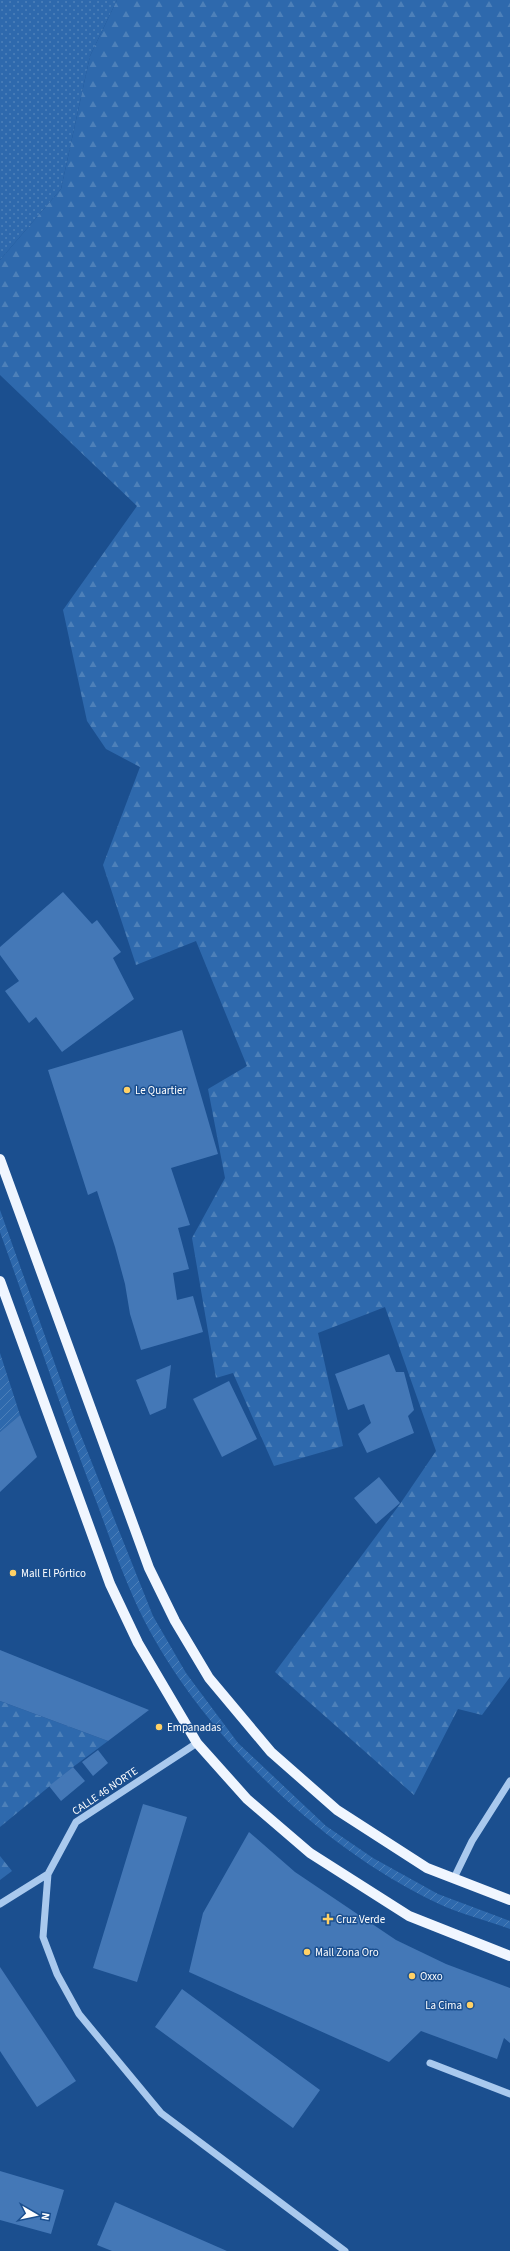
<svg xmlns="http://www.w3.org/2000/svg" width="510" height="2251" font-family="'Source Sans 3',sans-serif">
  <defs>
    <pattern id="grass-dots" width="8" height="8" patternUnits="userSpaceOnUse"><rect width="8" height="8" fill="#2e69ad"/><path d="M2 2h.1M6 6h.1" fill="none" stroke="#4d80b9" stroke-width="1.8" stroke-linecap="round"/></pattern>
    <pattern id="forest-firs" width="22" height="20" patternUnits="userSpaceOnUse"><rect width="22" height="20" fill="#2e69ad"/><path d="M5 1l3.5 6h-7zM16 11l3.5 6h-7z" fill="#4d80b9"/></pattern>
    <pattern id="garden-furrows" width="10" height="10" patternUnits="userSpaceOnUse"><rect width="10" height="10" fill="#2e69ad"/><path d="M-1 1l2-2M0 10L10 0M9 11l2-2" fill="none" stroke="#4d80b9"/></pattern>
  </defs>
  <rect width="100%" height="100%" fill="#1b4f8f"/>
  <path fill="url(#grass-dots)" d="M0,0h117l-27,56 -29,133 -61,71z"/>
  <path fill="url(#forest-firs)" d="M117,0h393v1677l-28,38 -24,-6 -44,86 -139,-123 125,-168 36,-53 -51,-144 -67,26 25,113 -69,20 -41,-93 -17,5 -24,-140 33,-60 -17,-89 39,-23 -51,-125 -60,24 -33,-100 37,-98 -34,-18 -19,-28 -24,-111 74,-104 -137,-131v-115l61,-71 29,-133z
    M0,1701l108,40 -35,26 -73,60z
    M0,1856l12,15 -12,9z"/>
  <path fill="url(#garden-furrows)" d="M0,1210l76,213 77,193 33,57 52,70 88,83 47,32 65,36 72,27v8c-24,-9 -50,-15 -73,-26 -116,-55 -235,-169 -293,-283 -18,-36 -32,-76 -46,-114 -35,-90 -65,-183 -98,-274z
    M0,1353l20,62 -20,17z"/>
  <path fill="#4478b7" d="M63,892l29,32 5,-4 24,32 -8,6 21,41 -72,53 -26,-35 -7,6 -24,-32 14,-10 -19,-26v-8z
    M182,1030l36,124 -47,14 19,57 -12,3 11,41 -16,4 4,27 16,-4 10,36 -62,18 -11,-36 -5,-30 -10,-37 -18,-56 -9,4 -40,-125z
    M389,1354l7,18h8l10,38 -6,6 6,17 -47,20 -9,-19 13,-11 -7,-19 -16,6 -13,-36z
    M171,1365l-5,43 -16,7 -14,-35z
    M229,1381l28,58 -35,18 -29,-58z
    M20,1415l17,42 -37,35v-60z
    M379,1477l21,26 -24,21 -22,-26z
    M0,1650l149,60 -41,31 -108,-40z
    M98,1750l10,13 -15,13 -11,-14z
    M73,1767l12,14 -24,20 -12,-15z
    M143,1804l44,13 -50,165 -44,-14z
    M249,1832l46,40 101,68 50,24 64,24v55l-6,-5 -7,21 -76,-28 -32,31 -200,-90 14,-59z
    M0,1967l76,114 -39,26 -37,-56z
    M182,1989l138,101 -27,38 -138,-101z
    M0,2171l64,19 -13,44 -51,-14z
    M115,2202l112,49h-115l-15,-6z"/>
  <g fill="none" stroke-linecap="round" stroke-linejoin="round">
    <path stroke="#a9c9ee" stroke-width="7" d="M197,1743l-121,79 -28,52 -5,63 14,37 22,40 82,99 184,138
      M454,1878l18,-37 38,-60
      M0,1904l48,-30
      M430,2063l80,31"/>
    <path stroke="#f0f6ff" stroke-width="10" d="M0,1159l149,409 26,53 34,57 62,74 66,58 90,58 83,32
      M0,1281l110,303 28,59 59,100 50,56 63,54 99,63 101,40"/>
  </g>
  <g fill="#ffd166" stroke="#1b4f8f" stroke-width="1.5">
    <circle cx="127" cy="1090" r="4"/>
    <circle cx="13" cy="1573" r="4"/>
    <circle cx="159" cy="1727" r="4"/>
    <path d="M326 1913h4v4h4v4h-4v4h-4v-4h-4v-4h4z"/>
    <circle cx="307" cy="1952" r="4"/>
    <circle cx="412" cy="1976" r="4"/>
    <circle cx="470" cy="2005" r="4"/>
  </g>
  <g text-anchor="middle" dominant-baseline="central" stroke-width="3" stroke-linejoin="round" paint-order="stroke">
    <g font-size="11" fill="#fff" stroke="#1b4f8f" text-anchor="start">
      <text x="135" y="1090">Le Quartier</text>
      <text x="21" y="1573">Mall El Pórtico</text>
      <text x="167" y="1727">Empanadas</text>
      <text x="336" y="1919">Cruz Verde</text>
      <text x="315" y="1952">Mall Zona Oro</text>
      <text x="420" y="1976">Oxxo</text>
      <text x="462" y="2005" text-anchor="end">La Cima</text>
    </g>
    <g font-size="11" fill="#fff" stroke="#1b4f8f">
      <text transform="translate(105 1791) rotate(-34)">CALLE 46 NORTE</text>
    </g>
  </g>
  <g transform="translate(36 2215) rotate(99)" stroke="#1b4f8f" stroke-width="3" paint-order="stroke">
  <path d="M0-3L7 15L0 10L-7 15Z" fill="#ffffff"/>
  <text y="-6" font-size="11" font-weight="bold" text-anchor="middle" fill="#ffffff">N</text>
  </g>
</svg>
